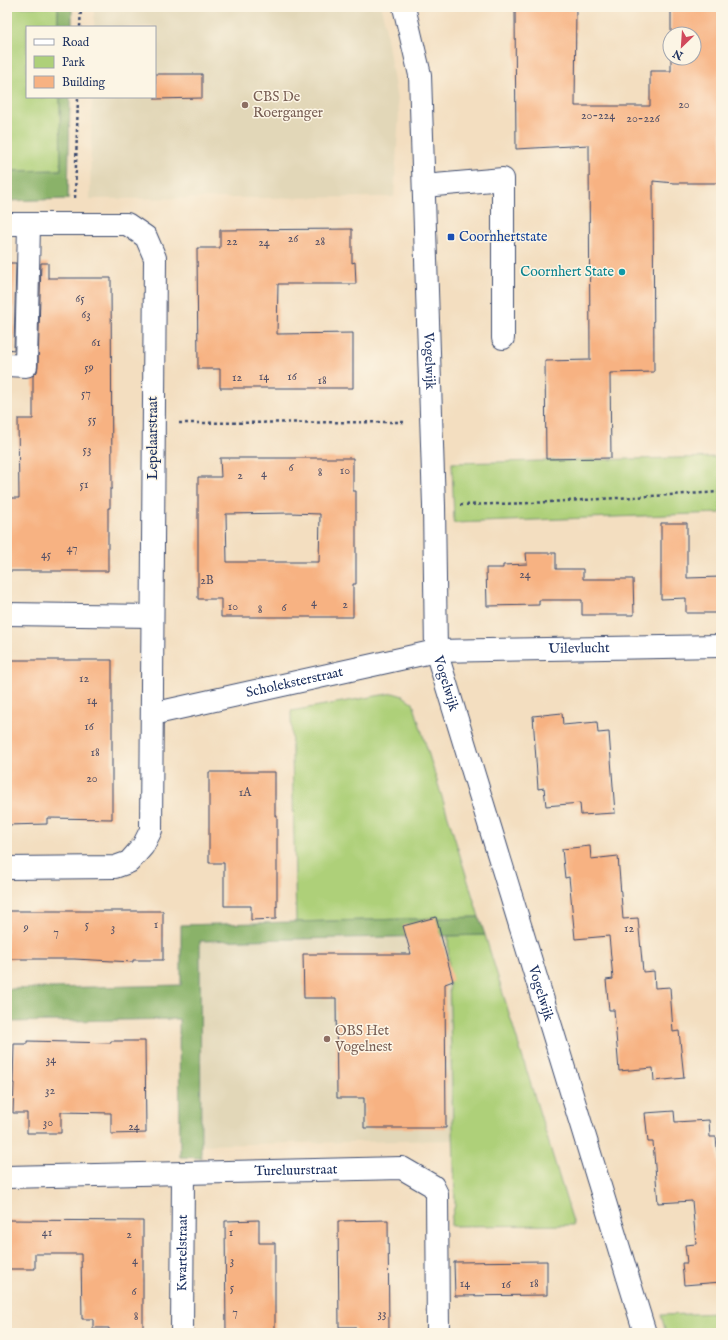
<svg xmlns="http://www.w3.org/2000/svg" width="728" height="1340" font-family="'IM FELL English',serif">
  <rect width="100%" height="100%" fill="#fcf5e5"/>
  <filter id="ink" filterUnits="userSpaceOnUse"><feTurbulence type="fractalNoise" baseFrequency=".025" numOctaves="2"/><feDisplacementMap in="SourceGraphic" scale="8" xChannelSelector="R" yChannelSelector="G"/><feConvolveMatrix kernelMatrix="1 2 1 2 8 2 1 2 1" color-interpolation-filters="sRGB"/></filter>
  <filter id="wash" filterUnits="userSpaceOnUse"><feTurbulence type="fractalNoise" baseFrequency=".012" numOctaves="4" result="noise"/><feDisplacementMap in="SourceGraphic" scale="16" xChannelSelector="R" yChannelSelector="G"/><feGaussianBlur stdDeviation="0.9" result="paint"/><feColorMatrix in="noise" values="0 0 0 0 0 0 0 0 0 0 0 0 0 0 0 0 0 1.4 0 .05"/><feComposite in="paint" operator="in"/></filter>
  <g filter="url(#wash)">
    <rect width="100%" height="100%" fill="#f3dec0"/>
    <path fill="#e2d7b8" d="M94,7h287l3,12 15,94 -5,84 -304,2 2,-102h63v-70h-61z
      M465,926l-2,214 -270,5 -7,-207z"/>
    <path fill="#aed079" stroke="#64806c" d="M7,7h51v20h-31v70h33l1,73 -54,1z
      M721,457v56l-267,10 -2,-60z
      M393,693l10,3 10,7 66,214 -183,5 -5,-211z
      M485,935l89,290 -123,1v-7l4,-14 -7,-269z
      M721,1313v20h-55l-5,-18z"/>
    <path fill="#8ab269" stroke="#527064" d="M58,7h14v20h-14z
      M60,97h10l-2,102 -61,2v-30l54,-1z
      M479,917l6,18 -285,6 1,217 -21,-1 -1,-138 -172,3v-33l174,-4v-60z"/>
    <g id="blocks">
      <path fill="#f7b282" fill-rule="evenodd" d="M521,7h55l-1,99h75v-35h21v-13h23v-24h-23v-27h50v176h-47l-21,-2 1,191 -44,1 1,85 -65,1 -1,-98 45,-1 -1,-215 -73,4 -1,-140h6z
        M155,74h47v24l-47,1z
        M352,229v34l3,-1 1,22h-78l-1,50 76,-1v55h-133v-19h-22l-1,-121h23v-18z
        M7,263h9l-2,87 -7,-1z
        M41,263h7v15h63l1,211h-2v19h-2v63h-101v-73h12l-1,-79h15v-43l4,-4 1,-6z
        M220,458h133v33h3v93h-3v33h-132v-18h-23v-122h23zM290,513l30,1 -1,48h-92l-1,-48z
        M661,523h26v55l34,-1v36h-35v-15l-25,1z
        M526,553h30v16h27v10h50l1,36h-52v-15h-43v5l-52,1 -1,-38h17v-3l24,-1z
        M7,660h105v159l-65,-1v6l-40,1z
        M562,713l1,12 34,-3 1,11 11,-1 6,81 -34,2 -1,-12 -34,3 -2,-18 -6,1 -5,-73z
        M209,772h66v44h2v91l-1,-1v13l-25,1v-14h-27v-43h-15z
        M590,846l1,13 27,-3 5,63 15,-1 5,54 11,-1 1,17 15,-1 3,45 6,-1 5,47 -30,3 -1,-13 -34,3 -5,-61h-5l-3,-30 7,-1 -4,-43 -34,3 -6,-62 -4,1 -3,-29z
        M7,911h156v49h-30v2l-59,-3h-67z
        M436,917l17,64 -8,3 1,144h-82v-30h-27l-1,-100h-32l-1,-44h108l-8,-28z
        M27,1041l84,2v-2h34l1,92 -35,1v-21l-50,-1v21h-34v-20h-14l1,-30h-1l1,-39h13z
        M674,1111l1,11 34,-2 1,17h6l5,53v92l-37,3 -2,-22h5l-2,-18 11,-1 -4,-43 -34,2 -5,-61h-5l-3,-29z
        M7,1220l136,1v112h-34v-5h-16v-9h-11l-1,-65h-46v15h-28z
        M259,1220v23h16v88h-15v2h-34l-1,-112z
        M388,1220l1,113h-34v-6h-16l-1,-106z
        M547,1261v34l-92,1 -1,-34z"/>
    </g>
  </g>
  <g filter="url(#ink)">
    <use href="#blocks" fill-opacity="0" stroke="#3b496d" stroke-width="1"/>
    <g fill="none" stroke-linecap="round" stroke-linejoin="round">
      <defs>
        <g id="minor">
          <path id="s1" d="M404,7l16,68 14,431 2,145 209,682"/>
          <path d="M424,186l79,-7v159"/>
          <path d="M7,224h120l19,13 9,21 -4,572 -8,16 -14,16 -14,5 -108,1"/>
          <path d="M7,365l19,1 3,-142"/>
          <path d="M7,614l145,2"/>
          <path id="s2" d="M152,714l284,-63 285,-5"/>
          <path id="s3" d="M7,1177l395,-9 31,18 4,8 1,139"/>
          <path id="s4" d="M182,1333l1,-160"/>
        </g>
      </defs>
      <use href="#minor" stroke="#3b496d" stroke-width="24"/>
      <path stroke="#3b496d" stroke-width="2.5" stroke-dasharray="3 3" stroke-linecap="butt" d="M80,27l1,-20
        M75,198l3,-101
        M179,423l227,-1
        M460,505l71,-2 190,-11"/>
      <use href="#minor" stroke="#fff" stroke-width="22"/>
    </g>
  </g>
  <g fill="#8d6e63" stroke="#fcf5e5" stroke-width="1.5">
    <circle cx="245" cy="105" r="4"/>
    <circle cx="327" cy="1039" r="4"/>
  </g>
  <rect fill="#1a4fb4" stroke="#fcf5e5" stroke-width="1.5" x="447" y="233" width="8" height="8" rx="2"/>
  <circle fill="#0f9aa8" stroke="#fcf5e5" stroke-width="1.5" cx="622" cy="272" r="4"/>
  <g text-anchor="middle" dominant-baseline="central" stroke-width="3" stroke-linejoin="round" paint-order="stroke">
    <g font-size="12" fill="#525067">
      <text x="684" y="104">20</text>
      <text x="598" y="115">20-224</text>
      <text x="643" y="118">20-226</text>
      <text x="293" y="238">26</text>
      <text x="232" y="241">22</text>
      <text x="320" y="241">28</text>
      <text x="264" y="242">24</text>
      <text x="80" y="298">65</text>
      <text x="86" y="314">63</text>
      <text x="96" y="342">61</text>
      <text x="89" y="367">59</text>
      <text x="264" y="376">14</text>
      <text x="292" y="376">16</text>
      <text x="237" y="377">12</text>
      <text x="322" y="380">18</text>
      <text x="86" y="393">57</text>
      <text x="92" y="419">55</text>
      <text x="87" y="449">53</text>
      <text x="291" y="467">6</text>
      <text x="345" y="470">10</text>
      <text x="320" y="472">8</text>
      <text x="264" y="473">4</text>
      <text x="240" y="475">2</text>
      <text x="84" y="484">51</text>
      <text x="72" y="548">47</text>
      <text x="46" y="554">45</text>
      <text x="525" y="574">24</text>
      <text x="207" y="580">2B</text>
      <text x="314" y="602">4</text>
      <text x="345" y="604">2</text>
      <text x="233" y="606">10</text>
      <text x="284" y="607">6</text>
      <text x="260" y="609">8</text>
      <text x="84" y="678">12</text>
      <text x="92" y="700">14</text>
      <text x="89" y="726">16</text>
      <text x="95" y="752">18</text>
      <text x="92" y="778">20</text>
      <text x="245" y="792">1A</text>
      <text x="87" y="924">5</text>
      <text x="156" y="924">1</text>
      <text x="26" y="927">9</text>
      <text x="113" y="927">3</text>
      <text x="629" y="928">12</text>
      <text x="56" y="932">7</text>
      <text x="51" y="1059">34</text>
      <text x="50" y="1090">32</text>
      <text x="48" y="1122">30</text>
      <text x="134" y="1126">24</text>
      <text x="47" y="1232">41</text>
      <text x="231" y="1232">1</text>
      <text x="129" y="1234">2</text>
      <text x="135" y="1260">4</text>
      <text x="232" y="1260">3</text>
      <text x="465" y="1283">14</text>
      <text x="534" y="1283">18</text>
      <text x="506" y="1284">16</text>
      <text x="232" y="1287">5</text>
      <text x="134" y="1291">6</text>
      <text x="235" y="1312">7</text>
      <text x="382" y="1313">33</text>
      <text x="136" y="1316">8</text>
    </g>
    <g font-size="14" fill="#785e54" stroke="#fcf5e5" text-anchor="start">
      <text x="253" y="97">CBS De<tspan x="253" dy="16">Roerganger</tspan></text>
      <text x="335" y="1031">OBS Het<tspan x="335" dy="16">Vogelnest</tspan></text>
    </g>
    <g font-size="14" fill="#164399" stroke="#fcf5e5" text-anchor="start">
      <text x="459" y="237">Coornhertstate</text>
    </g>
    <g font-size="14" fill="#0d838f" stroke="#fcf5e5" text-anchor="end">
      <text x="614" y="272">Coornhert State</text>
    </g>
    <g font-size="14" fill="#1b2f5e" stroke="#fcf5e5">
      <text stroke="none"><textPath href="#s1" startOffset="356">Vogelwijk</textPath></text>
      <text transform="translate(153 438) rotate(-90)">Lepelaarstraat</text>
      <text stroke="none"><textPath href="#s2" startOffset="434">Uilevlucht</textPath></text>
      <text stroke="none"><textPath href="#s2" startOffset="146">Scholeksterstraat</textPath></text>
      <text stroke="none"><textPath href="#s1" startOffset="680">Vogelwijk</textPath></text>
      <text stroke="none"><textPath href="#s1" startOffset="1004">Vogelwijk</textPath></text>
      <text stroke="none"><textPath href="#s3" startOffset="289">Tureluurstraat</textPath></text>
      <text stroke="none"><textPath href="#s4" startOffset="80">Kwartelstraat</textPath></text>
    </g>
  </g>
  <rect width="728" height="1340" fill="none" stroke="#fcf5e5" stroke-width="24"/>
  <rect x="26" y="26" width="130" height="72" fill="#fcf5e5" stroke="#a2a6af"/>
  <rect x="34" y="39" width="20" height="6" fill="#ffffff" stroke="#a2a6af"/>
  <text x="62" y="46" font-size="12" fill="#1b2f5e">Road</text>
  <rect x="34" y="56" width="20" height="12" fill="#aed079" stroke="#a2a6af"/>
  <text x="62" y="66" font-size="12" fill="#1b2f5e">Park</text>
  <rect x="34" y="76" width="20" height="12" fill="#f7b282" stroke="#a2a6af"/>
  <text x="62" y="86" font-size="12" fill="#1b2f5e">Building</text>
  <g transform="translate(682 46) rotate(205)"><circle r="19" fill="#fcf5e5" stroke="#a2a6af"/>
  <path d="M0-3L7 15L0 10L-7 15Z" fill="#d1495b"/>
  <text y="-6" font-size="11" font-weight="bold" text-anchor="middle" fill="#1b2f5e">N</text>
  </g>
</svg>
